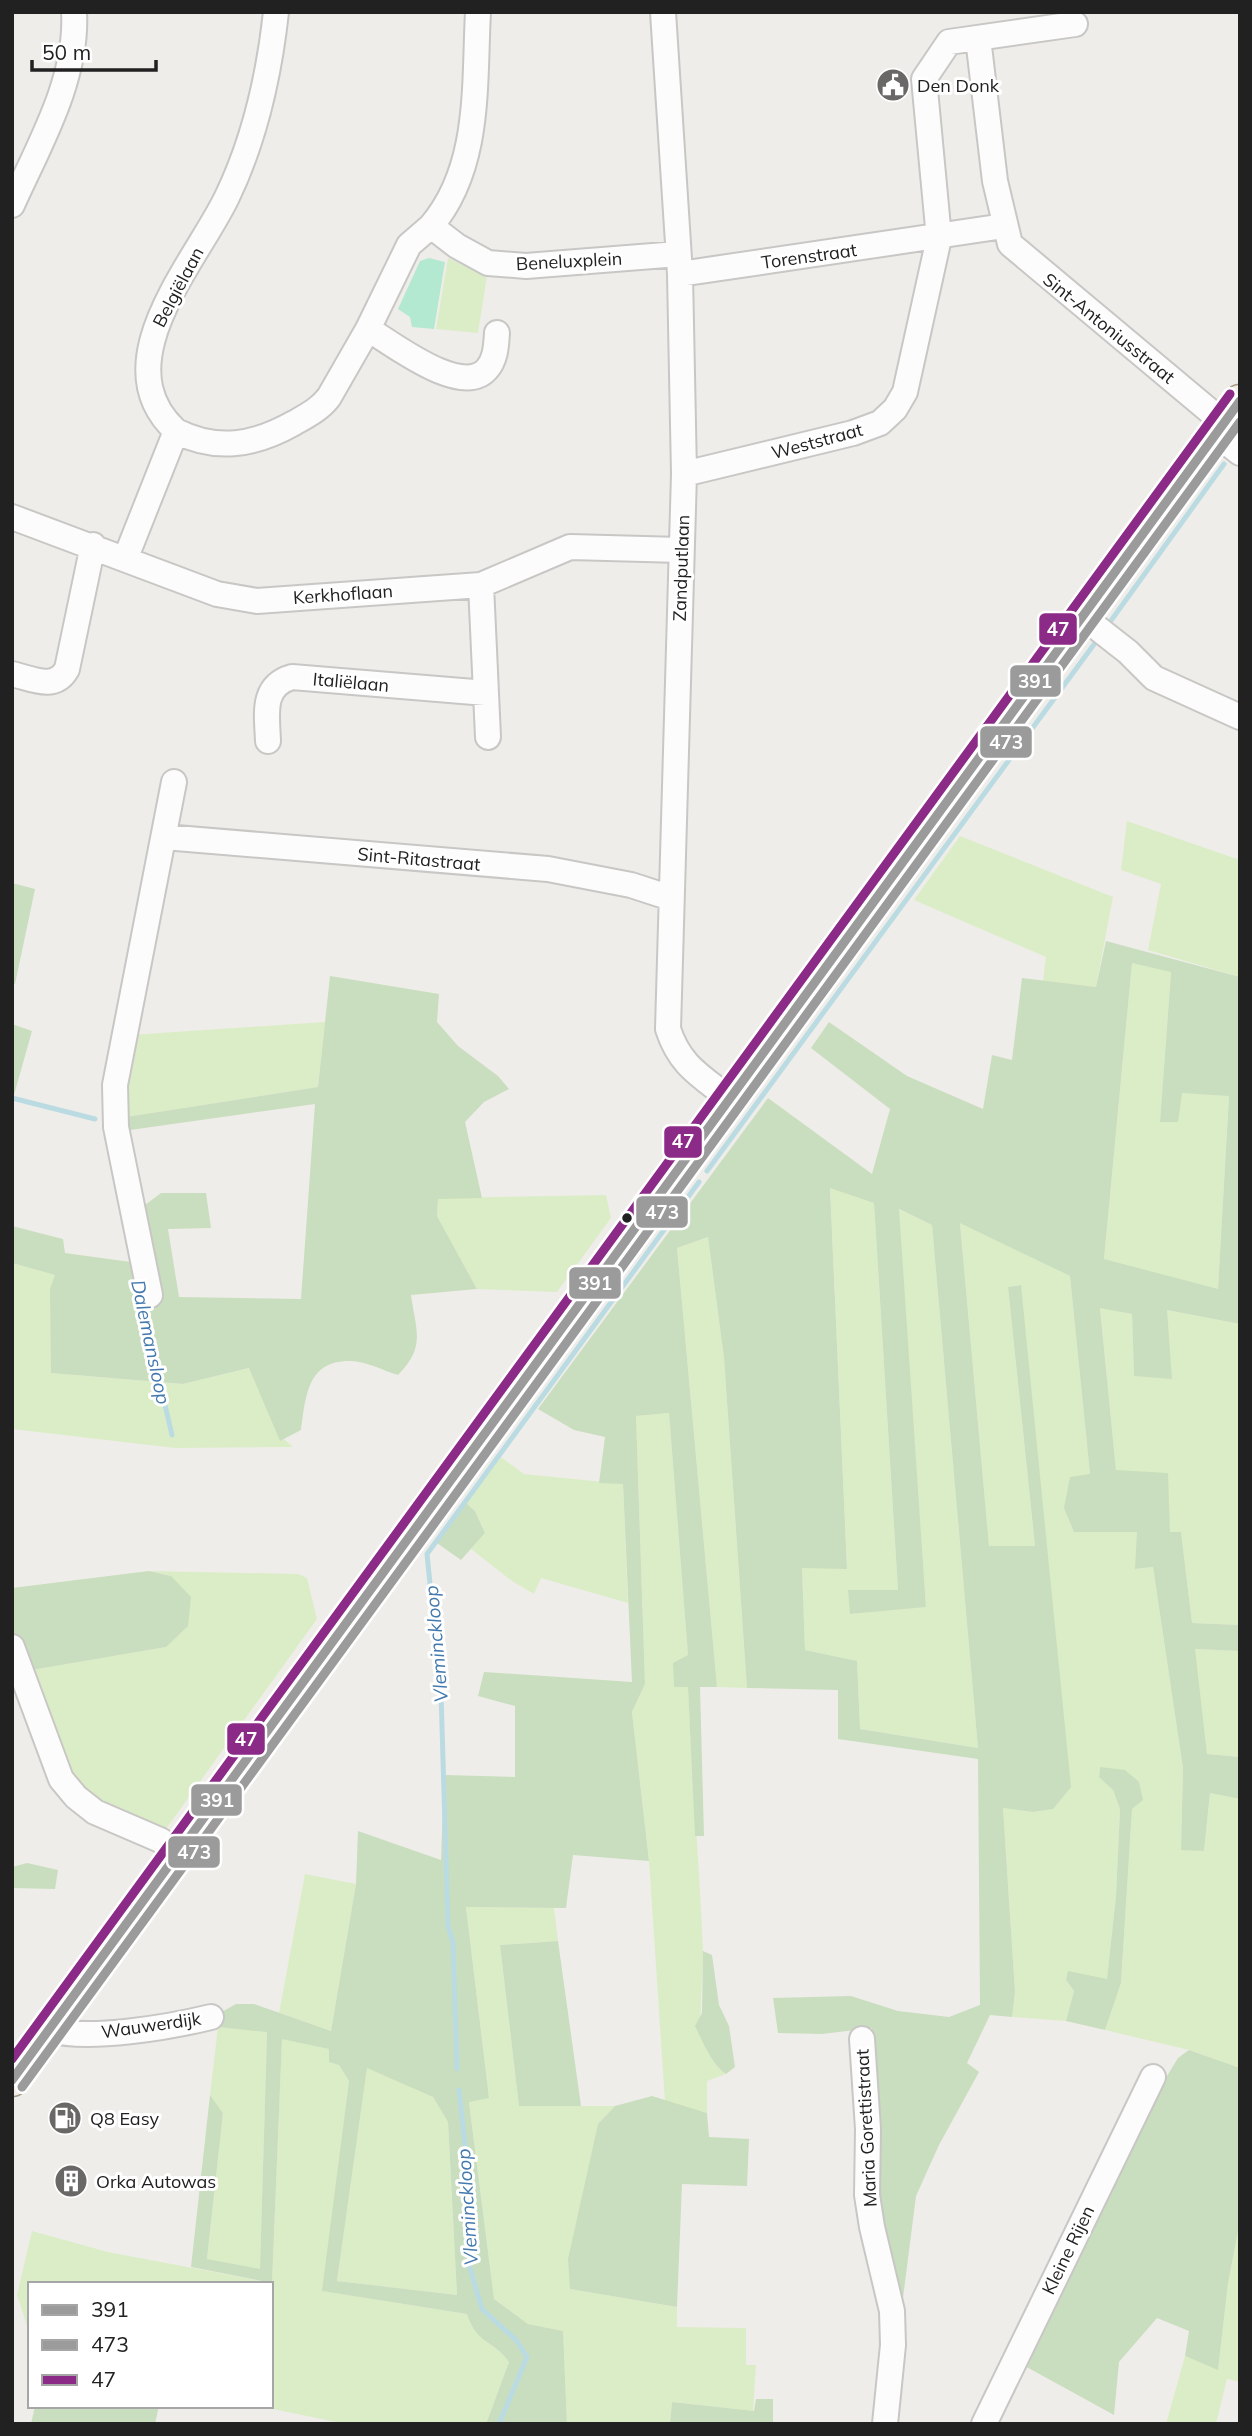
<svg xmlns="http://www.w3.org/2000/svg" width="1252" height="2436" font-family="Mulish,sans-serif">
  <rect width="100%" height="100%" fill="#efede9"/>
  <path fill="#dbedc7" d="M448,258l39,18 -9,57 -42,-4z
    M1127,821l113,39v117l-92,-27 13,-66 -40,-14z
    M960,836l153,61 -17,90 -53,-6 3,-24 -132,-57z
    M1132,963l39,8 -11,151 21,-29 48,2 -11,195 -114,-31z
    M325,1022l-7,65 -198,31 10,-83z
    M830,1187l44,16 24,387h-50l3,24 75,-8 -28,-397 34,16 46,523 -118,-19 -3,-68 -52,-11 -3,-82h45z
    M606,1195l5,23 -54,74 -80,-3 -40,-73 1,-18z
    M960,1222l110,54 20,198 -16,58h64l-2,37 17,-2 30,201 -2,81 23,2 6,-58 30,6v269l-51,-18 -84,-20 16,-47 11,-174 -32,-42 -1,9 14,14 7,19 -4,87 -9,84h-41l8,11 -8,30 -54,-4 3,-25 -12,-184 30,4 20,-3 -33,-524 -12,2 27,260 -46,-1z
    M708,1237l16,121 23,330 -30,-1 -40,-439z
    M12,1263l43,12 -4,98 132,11 67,-16 30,72 4,-1 9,8 -118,1 -163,-19z
    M1100,1307l32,7 2,62 33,-66 73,14v301l-48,-2 -11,-90 -11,-1 -54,-62z
    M669,1413l19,242 -14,32h14c4,87 11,174 15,262 1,23 -7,77 2,96 4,8 14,24 21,29l-19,7v32l-42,-11 -16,-242 -17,-148 13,-28 -9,-268z
    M498,1455l26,19 99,10 5,119 -87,-25 -7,16 -22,-13 -41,-32 14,-16 -10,-22 -10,-9z
    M149,1571l149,3 9,4 10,41 -154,214 -66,-26 -31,-35 -34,-102 134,-23 5,-71z
    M1194,1649l46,2v106l-33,-3z
    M305,1874l51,10 -25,147 -52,-18z
    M466,1907l88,1 4,33 -58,4 19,161h96l-17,18 -28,165 107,18v20l69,1v37h10l-3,46 -81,-9 -2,22h-103l-4,-93 -35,-7 -34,-25 -25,-198 20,-3z
    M218,2027l49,4 -7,239 -53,-10 16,-147 -13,-18z
    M282,2038l47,11 20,32 -26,210 144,23c10,31 24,24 42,48l-23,62h-140l-88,-18h13v-122h-241v51l-13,-40 15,-64 76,21 164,31z
    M367,2067l66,30 15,25 9,173 -120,-14z
    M1240,2221v161l-13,-3 -11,45h-50l19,-68 33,13 10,-86z"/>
  <path fill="#c9debe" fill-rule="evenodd" d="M12,883l23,6 -20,95 -3,-1z
    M1106,941l134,36v347l-73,-14 5,69 -38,-3 -2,-62 -32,-6 16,162 52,3 2,59h11l11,91 48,2v26l-45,-2 12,105 33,3v42l-30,-6 -6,58 -23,-1 2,-82 -30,-201 -18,2 2,-37h-63l-10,-24 6,-31 20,-3 -20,-198 -110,-53 29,323h46l-27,-259 13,-2 50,502 -18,22 -20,3 -30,-4 12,184 -3,25 -22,-2 -23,48 12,9 -40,73 -23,51 -13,102 -21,-65 -6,-51 -4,-154 -50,6 -44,-1 -5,-35 78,-2 47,15 51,6 31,-12 -2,-246 -140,-20v-49l-91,-2 -23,-330 -16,-121 -31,11 40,439h-17l4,149h-9l-7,-149h-14l-1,-24 15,-8 -19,-242 -33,3 9,268 -13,28 17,149 -76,-6 -7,53 -100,-1 23,191 -20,4 25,197 34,25 35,7 4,93h-81l23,-62c-18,-24 -32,-17 -42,-48l-145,-23 27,-210 -10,-16 -10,-3v-13l-47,-10 -10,244 -81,-16 19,-172 13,18 -16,146 53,10 7,-237 -49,-5v-13l18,-10h18l77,27 25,-147 2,-53 83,29 3,-85 71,2v-71l-37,-10 6,-24 148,10 -9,-198 -24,-1 6,-46 -31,-7 -36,-21 230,-311 104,76 18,-65 -79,-61 18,-26 78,54 76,33 9,-54 20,5 10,-82 74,9zM1132,963l39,9 -11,150h18l4,-29 47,3 -11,193 -114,-30zM830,1188l44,15 24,387h-50l2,24 76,-7 -27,-398 33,16 46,523 -118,-19 -3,-68 -52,-11 -3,-82 45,1zM367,2068l66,29 15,25 9,173 -120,-14z
    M330,976l109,18 -2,28 21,24 40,30 11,13 -25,13 -19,20 17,76 -44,1 -1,17 40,73 -66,6c5,36 15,52 -13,80 -14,-4 -32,-14 -47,-14 -44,-1 -45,35 -50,69l-21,11 -31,-73 -66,16 -132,-11 -1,-84 5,-14 -43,-12v-37l51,13 2,14 80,11 -8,-53 24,-18h45l5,35 -43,1 11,68 122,2 14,-195 -192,27 -3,-13 198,-31z
    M12,1024l20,7 -18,64h-2z
    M465,1502l10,9 10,22 -24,27 -24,-17z
    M149,1571l22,5 20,21 -3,29 -22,21 -134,23 -20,-41v-41z
    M1100,1767l25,3 14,12 4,18 -11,9 -11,174 -16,47 -39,-9 8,-30 -8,-11 2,-9 39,8 9,-83 4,-87 -7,-19 -14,-13z
    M27,1863l31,7 -3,19 -43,-1v-21z
    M558,1941l23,165h-62l-19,-161z
    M703,1951l9,4 7,50 10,21 6,41 -9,7c-14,-9 -23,-32 -31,-48l7,-13z
    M1189,2050l51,18v153l-12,62 -10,87 -33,-14 4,-25 -32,-13 -38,44 -5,53 -91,-50 130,-266 25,-41z
    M652,2096l55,17 2,24 40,2 -2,47 -65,-2 -5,123 -107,-18 -2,-30 30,-135 17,-18z
    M756,2399h17v25h-103l2,-22 82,9z
    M35,2406h124l-4,18h-124z"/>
  <path fill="#b3e8d1" d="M429,258l16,4 -11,67 -22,-2 -2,-10 -12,-8 22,-48z"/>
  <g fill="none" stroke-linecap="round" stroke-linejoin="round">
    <path stroke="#bbdbe3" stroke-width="5" d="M1110,622l114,-158
      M12,1098l83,21
      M707,1171l388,-528
      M140,1298l32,137
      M457,2069l-4,-127 -5,-16 -7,-233 -14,-139 272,-372
      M459,2090l7,64 -2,29 4,15 1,67 13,44 34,31 11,17 -28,67"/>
    <defs>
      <path id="minor" d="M663,12l17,262 4,200 -16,555c12,37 33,47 62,70
        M978,38l17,143 15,63 214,179
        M12,205c27,-60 66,-126 62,-193
        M431,226c50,-59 43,-141 47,-214
        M680,274l324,-48
        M497,333c-1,12 -1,26 -10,36 -25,29 -94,-25 -119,-40l41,-84 22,-19 26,20 31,17 38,3 152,-12
        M176,431c41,21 79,14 118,-8 14,-8 26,-14 35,-26l39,-68
        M1216,434l24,19
        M684,474l169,-41 27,-10 15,-14 10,-17 34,-154 -15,-159 25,-37 126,-18
        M12,517l205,77 40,7 224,-16 89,-38 111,3
        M126,557l50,-126c-74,-68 20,-169 51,-234 28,-58 42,-121 49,-185
        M481,585l7,152
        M1082,616l46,36 26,26 86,39
        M12,674c21,5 43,17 55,-5l26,-124
        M268,741c-1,-27 -7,-55 24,-64l194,16
        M164,837l384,32 83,16 40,13
        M150,1295l-34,-168 -1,-42 59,-303
        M12,1647l49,132 15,18 19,15 65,28 19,13
        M50,2030c39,11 120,-3 161,-13
        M862,2039l6,90 -1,66 5,32 20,84 1,34 -8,79
        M984,2424l169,-347"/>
      <path id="major" d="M12,2080l1228,-1679"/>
    </defs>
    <use href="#minor" stroke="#c8c7c5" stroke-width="28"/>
    <use href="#major" stroke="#a69b85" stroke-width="35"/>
    <use href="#minor" stroke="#fdfcfc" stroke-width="24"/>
    <use href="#major" stroke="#f2ede6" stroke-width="32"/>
    <defs>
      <path id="bus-1" d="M12,2080l1228,-1679"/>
      <path id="bus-2" d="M22,2087l1218,-1665"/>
      <path id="bus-3" d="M12,2059l1218,-1665"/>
    </defs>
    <use href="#bus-1" stroke="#fff" stroke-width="14"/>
    <use href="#bus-2" stroke="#fff" stroke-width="14"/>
    <use href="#bus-3" stroke="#fff" stroke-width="14"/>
    <use href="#bus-1" stroke="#9b9b9b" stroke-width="9"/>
    <use href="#bus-2" stroke="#9b9b9b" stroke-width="9"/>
    <use href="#bus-3" stroke="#8c2b87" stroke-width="9"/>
  </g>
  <defs>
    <symbol id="civic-disc" viewBox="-11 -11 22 22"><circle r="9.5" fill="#696867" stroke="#fff"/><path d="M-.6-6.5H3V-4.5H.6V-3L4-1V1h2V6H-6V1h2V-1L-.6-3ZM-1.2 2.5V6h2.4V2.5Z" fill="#fff"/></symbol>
    <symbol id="fuel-disc" viewBox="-11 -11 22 22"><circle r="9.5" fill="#696867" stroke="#fff"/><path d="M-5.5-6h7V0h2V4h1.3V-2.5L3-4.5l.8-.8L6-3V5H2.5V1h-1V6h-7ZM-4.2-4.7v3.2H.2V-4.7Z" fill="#fff"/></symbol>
    <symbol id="building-disc" viewBox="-11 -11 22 22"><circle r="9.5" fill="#696867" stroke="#fff"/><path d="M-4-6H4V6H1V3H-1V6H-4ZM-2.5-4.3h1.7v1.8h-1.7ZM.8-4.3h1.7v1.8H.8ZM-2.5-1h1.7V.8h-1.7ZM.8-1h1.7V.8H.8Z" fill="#fff"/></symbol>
  </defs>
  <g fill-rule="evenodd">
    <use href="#civic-disc" x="874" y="66" width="38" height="38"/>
    <use href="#fuel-disc" x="46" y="2099" width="38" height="38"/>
    <use href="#building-disc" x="52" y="2162" width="38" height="38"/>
  </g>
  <circle fill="#212121" stroke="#fff" stroke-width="2.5" cx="627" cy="1218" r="6"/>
  <g text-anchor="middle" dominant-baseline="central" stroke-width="6" stroke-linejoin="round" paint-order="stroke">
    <g font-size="18" fill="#212121" stroke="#fff" text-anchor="start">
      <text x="917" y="85">Den Donk</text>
      <text x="90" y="2118">Q8 Easy</text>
      <text x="96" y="2181">Orka Autowas</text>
    </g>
    <g font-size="18" fill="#212121" stroke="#fff">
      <text transform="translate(809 256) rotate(-8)">Torenstraat</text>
      <text transform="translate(569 261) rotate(-3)">Beneluxplein</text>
      <text transform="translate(178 287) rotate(-62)">Belgiëlaan</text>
      <text transform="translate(1109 328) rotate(39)">Sint-Antoniusstraat</text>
      <text transform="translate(817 441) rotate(-15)">Weststraat</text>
      <text transform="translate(681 568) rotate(-88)">Zandputlaan</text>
      <text transform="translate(343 594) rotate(-4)">Kerkhoflaan</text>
      <text transform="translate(351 682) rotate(5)">Italiëlaan</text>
      <text transform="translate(419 859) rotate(5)">Sint-Ritastraat</text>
      <text transform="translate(151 2025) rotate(-8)">Wauwerdijk</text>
      <text transform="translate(866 2128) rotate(-93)">Maria Gorettistraat</text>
      <text transform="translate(1068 2250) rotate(-64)">Kleine Rijen</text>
    </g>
    <g font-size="19" font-style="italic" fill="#4479ae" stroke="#fff">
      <text transform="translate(151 1342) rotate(78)">Dalemansloop</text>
      <text transform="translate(436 1644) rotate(-95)">Vleminckloop</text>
      <text transform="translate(467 2207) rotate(-94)">Vleminckloop</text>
    </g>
  </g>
  <g stroke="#fff" stroke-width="2.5">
    <rect x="1038" y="612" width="40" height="34" rx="7" fill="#8c2b87"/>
    <rect x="1009" y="664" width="53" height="34" rx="7" fill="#9b9b9b"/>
    <rect x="979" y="725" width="54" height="34" rx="7" fill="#9b9b9b"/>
    <rect x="663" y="1125" width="40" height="34" rx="7" fill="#8c2b87"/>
    <rect x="635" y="1195" width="54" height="34" rx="7" fill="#9b9b9b"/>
    <rect x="568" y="1266" width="54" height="34" rx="7" fill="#9b9b9b"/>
    <rect x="226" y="1722" width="40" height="34" rx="7" fill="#8c2b87"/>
    <rect x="190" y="1783" width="53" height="34" rx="7" fill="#9b9b9b"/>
    <rect x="167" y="1835" width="54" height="34" rx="7" fill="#9b9b9b"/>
  </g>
  <g font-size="19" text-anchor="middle" font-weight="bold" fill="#fff">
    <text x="1058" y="636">47</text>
    <text x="1035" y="688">391</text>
    <text x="1006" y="749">473</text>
    <text x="683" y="1148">47</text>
    <text x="662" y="1219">473</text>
    <text x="595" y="1290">391</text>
    <text x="246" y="1746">47</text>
    <text x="217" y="1807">391</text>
    <text x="194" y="1859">473</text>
  </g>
  <rect width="1252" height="2436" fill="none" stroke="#212121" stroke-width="28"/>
  <rect x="28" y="2282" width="245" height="126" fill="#ffffff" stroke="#a6a6a6" stroke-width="2"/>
  <rect x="42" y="2305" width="35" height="10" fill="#9b9b9b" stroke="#a6a6a6" stroke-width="2"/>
  <text x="91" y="2317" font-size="21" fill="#212121">391</text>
  <rect x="42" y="2340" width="35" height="10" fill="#9b9b9b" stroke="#a6a6a6" stroke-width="2"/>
  <text x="91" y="2352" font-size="21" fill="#212121">473</text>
  <rect x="42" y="2375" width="35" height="10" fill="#8c2b87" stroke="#a6a6a6" stroke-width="2"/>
  <text x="91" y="2387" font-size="21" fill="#212121">47</text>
  <path d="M32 60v10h124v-10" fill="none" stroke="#212121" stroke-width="3.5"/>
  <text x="42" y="60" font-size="21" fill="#212121" stroke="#ffffff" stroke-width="5" paint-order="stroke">50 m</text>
</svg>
